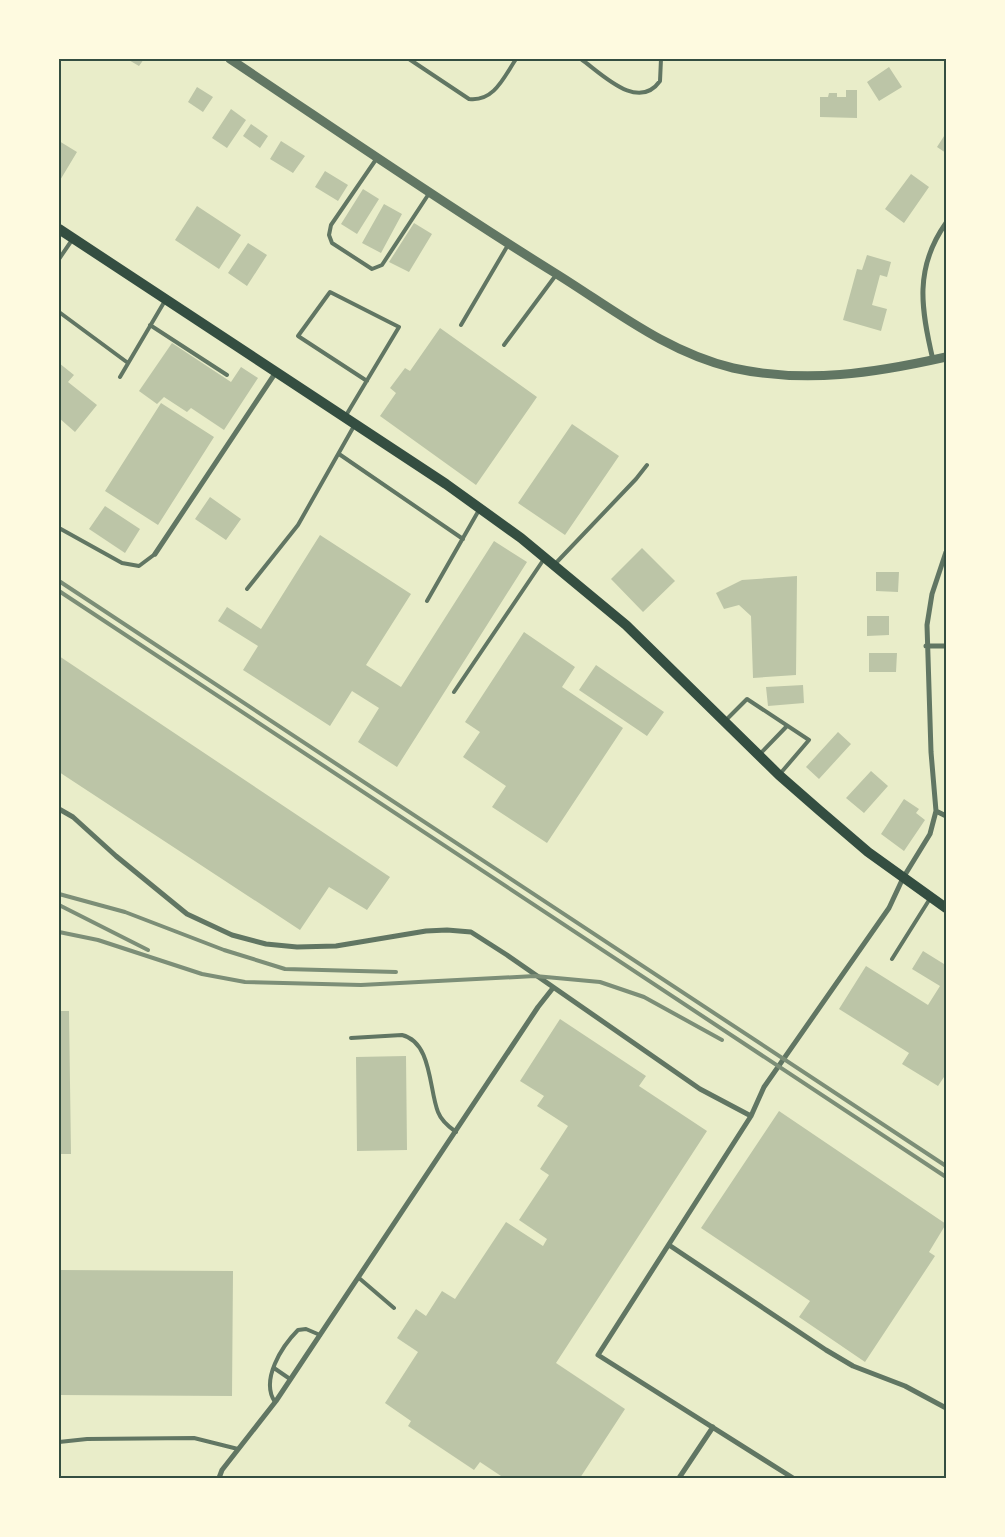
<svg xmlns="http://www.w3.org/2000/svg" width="1005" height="1537" font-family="'Source Serif 4',serif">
  <rect width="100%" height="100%" fill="#e9edc9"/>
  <path fill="#bcc5a7" d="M127,59h17l-5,7z
    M889,67l13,20 -23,14 -12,-19z
    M197,87l16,10 -10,15 -15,-10z
    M846,90h11v28l-37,-1v-20h8l1,-4h8v4h9z
    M231,109l15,11 -19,28 -15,-10z
    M251,124l17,12 -8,12 -17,-12z
    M946,133v20l-9,-6z
    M59,141l18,11 -18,30z
    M281,141l24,15 -12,17 -23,-14z
    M325,171l23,14 -10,16 -23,-14z
    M911,174l18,13 -25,36 -19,-14z
    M363,189l16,10 -22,35 -16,-10z
    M384,204l18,10 -21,39 -19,-10z
    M197,206l44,29 -22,34 -44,-29z
    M414,223l18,11 -23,38 -20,-10z
    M248,243l19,12 -20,31 -19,-13z
    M867,255l24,7 -4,15 -7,-2 -8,30 15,4 -6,22 -38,-11 14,-51 5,1z
    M440,328l97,69 -61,88 -96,-69 16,-23 -6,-5 15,-20 5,3z
    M172,343l59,39 10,-15 17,11 -34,52 -33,-22 -4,4 -23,-15 -7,7 -18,-13z
    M59,363l15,12 -6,7 29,23 -22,27 -16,-14z
    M161,403l53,34 -56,88 -53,-34z
    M572,424l47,32 -54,79 -47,-32z
    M210,497l31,22 -15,21 -31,-21z
    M105,506l35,23 -15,24 -36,-24z
    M320,535l91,59 -45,71 35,22 93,-146 33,21 -130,205 -39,-25 21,-34 -27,-17 -22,35 -87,-56 15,-24 -40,-25 9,-14 34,22z
    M642,548l33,33 -32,31 -32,-33z
    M876,572h23l-1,20 -22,-1z
    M797,576l-1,99 -43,3 -2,-62 -12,-11 -15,4 -8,-16 26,-13z
    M867,616h22v19l-22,1z
    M524,632l51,35 -13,20 61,41 -76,115 -55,-36 14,-21 -43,-29 17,-25 -15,-10z
    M869,653h28l-1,19h-27z
    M59,656l331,221 -23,33 -38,-23 -29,43 -241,-158z
    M596,665l68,47 -17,24 -68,-46z
    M803,685l1,18 -36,3 -2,-19z
    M838,732l13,12 -32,35 -13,-12z
    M871,771l17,15 -24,27 -18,-15z
    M904,799l15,10 -3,4 9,7 -21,31 -23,-17z
    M923,951l21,13 2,-4v114l-8,12 -36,-22 7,-11 -70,-44 27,-43 62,39 12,-19 -28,-17z
    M59,978l2,33h8l2,143h-12z
    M560,1019l86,57 -7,10 68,45 -151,232 69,46 -45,69h-76l-24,-16 -6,8 -66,-44 3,-5 -26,-18 33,-51 -21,-14 19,-29 10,7 16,-25 13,8 51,-77 37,24 4,-7 -28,-19 30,-45 -9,-6 28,-43 -31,-20 7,-10 -24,-15z
    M406,1056l1,94 -50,1 -1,-94z
    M779,1111l167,113 -17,28 6,4 -70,106 -66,-45 11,-16 -109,-73z
    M59,1270l174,1 -1,125 -173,-1z"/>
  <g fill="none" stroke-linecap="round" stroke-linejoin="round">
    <path stroke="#617663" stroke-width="4" d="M409,59l60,40c25,3 35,-22 47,-40
      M581,59c21,15 57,53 79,22l1,-22
      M377,158l-46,67 -2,10 3,8 40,26 10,-4 48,-73
      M59,259l13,-19
      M59,312l69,51
      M150,325l77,50
      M461,325l47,-80
      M504,345l52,-70
      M120,377l46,-78
      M345,417l54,-90 -69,-35 -32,44 69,45
      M339,454l124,85
      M59,528l63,35 17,3 16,-12
      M554,565l82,-86 11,-14
      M247,589l51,-64 56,-99
      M427,601l52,-91
      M454,692l90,-133
      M725,721l22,-22 62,41 -30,35
      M759,755l28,-29
      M892,959l39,-62
      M351,1038l51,-3c30,7 27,55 36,77 3,8 11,15 18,20
      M359,1278l35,30
      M274,1368l16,11
      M275,1402c-15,-22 7,-56 23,-72l8,-1 14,6
      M59,1442l28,-3 107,-1 44,11"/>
    <path stroke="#617663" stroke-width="5" d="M933,360c-12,-51 -19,-92 13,-137
      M155,554l121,-182
      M926,646h20
      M59,809l14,8 43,39 71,58 45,21 34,9 31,3 39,-1 90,-15 21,-1 24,2 36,23 193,134 51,27
      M936,811l10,5
      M669,1245l157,105 27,16 52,20 41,22
      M219,1478l3,-8 54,-69 262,-394 15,-19
      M679,1478l34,-51
      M793,1478l-195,-123 153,-239 13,-29 125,-179 14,-30 27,-44 6,-23 -5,-59 -4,-127 5,-31 14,-42"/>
    <path stroke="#617663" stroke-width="9" d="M230,59c108,72 215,146 325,214 58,36 111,79 178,95 73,16 142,5 213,-11"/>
    <path stroke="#344e41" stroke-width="10" d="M59,229l387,255 75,54 105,87 153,150 40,35 49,42 78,56"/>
    <path stroke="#7c8e77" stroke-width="4" d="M59,581l887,585
      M59,591l887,586
      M59,894l66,18 99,38 61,19 111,3
      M59,905l89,45
      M59,932l39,8 104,34 43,8 116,3 174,-9 65,6 44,15 78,43"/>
  </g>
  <rect width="1005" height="1537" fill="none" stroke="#fefae0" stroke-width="120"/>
  <rect x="60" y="60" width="885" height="1417" fill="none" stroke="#344e41" stroke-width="2"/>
</svg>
